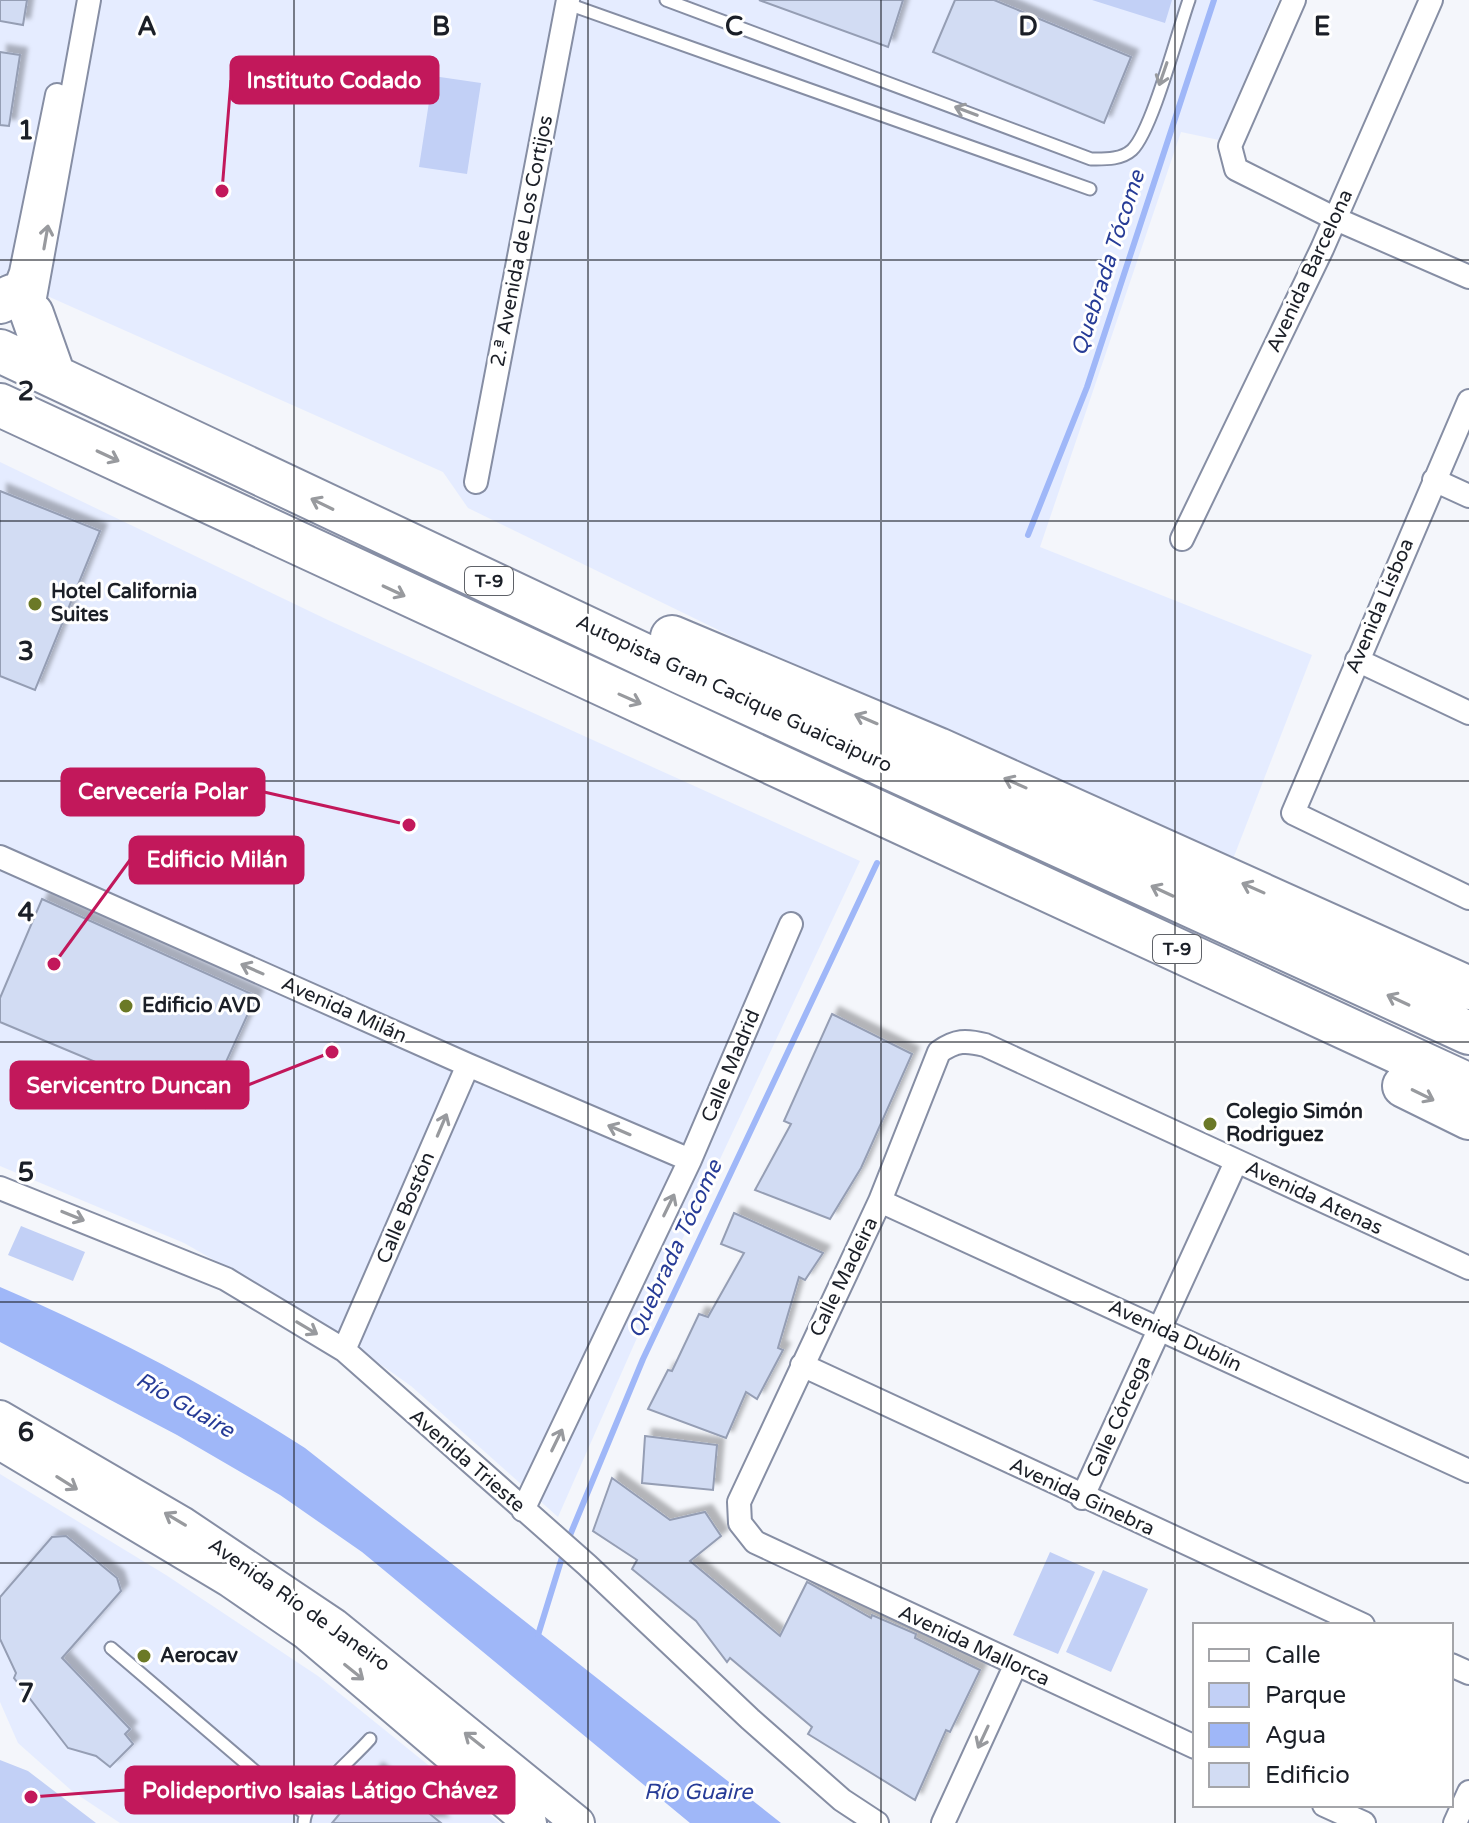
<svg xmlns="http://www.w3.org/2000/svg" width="1469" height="1823" font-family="'Varela Round',sans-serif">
  <defs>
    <filter id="shadow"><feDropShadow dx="7" dy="-7" stdDeviation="2" flood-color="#0004"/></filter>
  </defs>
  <rect width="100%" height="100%" fill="#f4f6fb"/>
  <path fill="#e5ecff" d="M0,0h1279l-60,140 -38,-8 -141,415 272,108 -79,204 -418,-182 -347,-169 -25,-36 -443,-197z
    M0,462l330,159 530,240 -209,445 -93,211 -147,-131 -99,-70 -128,-73 -184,-77z
    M0,1474l166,101 152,101 182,147h-380l-48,-32 -54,-48 -18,-41z"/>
  <path fill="#c2d0f6" d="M1092,0h80l-7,23z
    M433,76l48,7 -14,91 -48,-7z
    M21,1226l64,26 -12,29 -65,-26z
    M1050,1552l45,20 -37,82 -45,-19z
    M1103,1570l45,19 -37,83 -45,-20z
    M0,1760l28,11 68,52h-96z"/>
  <path fill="#9fb7f8" d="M0,1287c105,45 209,99 305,161l476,375h-91l-328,-271 -82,-57 -103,-60 -177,-93z"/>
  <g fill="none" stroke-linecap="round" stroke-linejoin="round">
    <path stroke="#9fb7f8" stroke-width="6" d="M1028,535l59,-148 127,-387
      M568,1540l75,-181 234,-496
      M538,1635l26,-84"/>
  </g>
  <path fill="#d2dcf3" stroke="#959eb4" stroke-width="2" filter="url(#shadow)" d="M0,0h27l-4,25 -23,-4z
    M759,0h144l-15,47z
    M955,0h39l137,57 -27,66 -171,-71z
    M0,52l20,3 -11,71 -9,-1z
    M0,491l100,40 -65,159 -35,-14z
    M42,899l214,97 -51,112 -205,-86v-24z
    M832,1014l80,40 -51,114 -31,51 -75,-29 36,-66 -7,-3z
    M734,1213l89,40 -18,27 -6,-3 -21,71 5,2 -26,49 -11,-7 -20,46 -78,-29 20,-39 4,1 27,-57 9,3 36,-64 -23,-9z
    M645,1436l72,9 -4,45 -71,-7z
    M612,1478l58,42 35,-8 16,24 -31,25 90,75 27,-54 64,36 1,-3 44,19 -1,4 65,32 -30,62 -4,-2 -31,70 -107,-66 4,-7 -82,-69 -3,4 -31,-41 -64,-52 5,-9 -44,-29z
    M66,1536l51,42 4,13 -59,67 68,71 -5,5 8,10 -23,23 -14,-11 -28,-8 -54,-70 2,-5 -16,-34v-42l52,-60z
    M376,1770l65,53h-109z"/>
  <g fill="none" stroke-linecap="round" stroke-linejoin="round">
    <defs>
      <path id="lane" d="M666,0l425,159c13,0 30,1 41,-9 20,-19 46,-119 57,-150
        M568,4l522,185
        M111,1648l193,165
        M304,1823c1,-27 48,-63 66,-84"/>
      <path id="street" d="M1294,0l-64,146 6,23 100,50 133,58
        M12,296l9,-24 36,-177
        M32,314l57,-314
        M1469,401l-176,412 176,85
        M1434,480l35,16
        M476,482l92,-482
        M1182,539l140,-290 109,-249
        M1357,660l112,53
        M0,857l468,208 222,95
        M0,1188l226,91 118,71 243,215 163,154 92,81 35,23
        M880,1201l589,270
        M344,1350l124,-285
        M802,1365l561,260
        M1082,1498l154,-336
        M523,1510l167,-350 101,-236
        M1451,1665l18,8
        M1195,1747l-440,-205 -15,-19 -1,-21 141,-301 59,-149c17,-12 27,-12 46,-7l484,223
        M1324,1805l40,18
        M943,1823l72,-157
        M1455,1823l14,-31"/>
      <path id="secondary" d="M0,1417l182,106 152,102 244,198
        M0,1443l229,137 77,53 224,190"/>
      <path id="highway" d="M0,302l12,-6
        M32,314l22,62
        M0,351l680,321 789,361
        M0,405c488,230 980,452 1469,680
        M672,637l266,112 531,239
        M1404,1086l65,32"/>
    </defs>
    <use href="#lane" stroke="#868ea4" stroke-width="15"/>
    <use href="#street" stroke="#868ea4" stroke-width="26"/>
    <use href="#secondary" stroke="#868ea4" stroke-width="36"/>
    <use href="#highway" stroke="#868ea4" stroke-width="46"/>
    <use href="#lane" stroke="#fff" stroke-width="11"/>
    <use href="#street" stroke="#fff" stroke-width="22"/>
    <use href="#secondary" stroke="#fff" stroke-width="32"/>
    <use href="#highway" stroke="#fff" stroke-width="42"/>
  </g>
  <defs><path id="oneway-shaft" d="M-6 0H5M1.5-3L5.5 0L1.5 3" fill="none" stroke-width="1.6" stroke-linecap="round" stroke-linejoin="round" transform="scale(2)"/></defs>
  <g stroke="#989a9e">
    <use href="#oneway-shaft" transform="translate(1163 74) rotate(109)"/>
    <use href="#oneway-shaft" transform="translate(966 111) rotate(-159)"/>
    <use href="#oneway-shaft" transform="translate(46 237) rotate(-80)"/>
    <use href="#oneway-shaft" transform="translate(108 456) rotate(25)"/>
    <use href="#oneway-shaft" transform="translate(322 504) rotate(-154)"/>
    <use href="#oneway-shaft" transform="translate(394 591) rotate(25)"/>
    <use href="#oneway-shaft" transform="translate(630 699) rotate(24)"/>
    <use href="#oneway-shaft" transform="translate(866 719) rotate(-157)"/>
    <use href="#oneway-shaft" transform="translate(1015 783) rotate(-156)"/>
    <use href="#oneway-shaft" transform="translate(1253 888) rotate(-156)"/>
    <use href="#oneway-shaft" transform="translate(1162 891) rotate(-155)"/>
    <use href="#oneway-shaft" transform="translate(252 969) rotate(-156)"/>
    <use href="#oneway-shaft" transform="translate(1398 1000) rotate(-155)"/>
    <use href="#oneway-shaft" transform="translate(1423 1095) rotate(26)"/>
    <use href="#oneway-shaft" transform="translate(442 1125) rotate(-67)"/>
    <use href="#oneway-shaft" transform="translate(619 1130) rotate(-157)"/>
    <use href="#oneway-shaft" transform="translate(669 1205) rotate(-64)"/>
    <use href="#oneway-shaft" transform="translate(73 1216) rotate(22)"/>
    <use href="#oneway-shaft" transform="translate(307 1328) rotate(31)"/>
    <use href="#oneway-shaft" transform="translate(557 1440) rotate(-64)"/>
    <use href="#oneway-shaft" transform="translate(67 1483) rotate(32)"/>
    <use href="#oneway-shaft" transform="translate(175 1519) rotate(-149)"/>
    <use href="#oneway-shaft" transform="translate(354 1672) rotate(39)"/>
    <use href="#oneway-shaft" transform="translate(983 1737) rotate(115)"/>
    <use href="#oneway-shaft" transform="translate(474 1740) rotate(-142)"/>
  </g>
  <path fill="none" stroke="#1b1f27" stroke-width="2" stroke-opacity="0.55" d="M294,0v1823M588,0v1823M881,0v1823M1175,0v1823M0,260h1469M0,521h1469M0,781h1469M0,1042h1469M0,1302h1469M0,1563h1469"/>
  <g fill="#6b7927" stroke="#fff" stroke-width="3">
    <circle cx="35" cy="604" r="8"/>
    <circle cx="126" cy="1006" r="8"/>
    <circle cx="1210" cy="1124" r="8"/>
    <circle cx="144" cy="1656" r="8"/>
  </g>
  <g text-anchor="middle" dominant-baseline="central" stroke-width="6" stroke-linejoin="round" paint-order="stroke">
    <g fill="#fff" stroke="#5f6268" stroke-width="2">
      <rect x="465" y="567" width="48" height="28" rx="6"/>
      <rect x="1153" y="935" width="48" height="28" rx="6"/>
    </g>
    <g font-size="18" font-weight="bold" fill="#1b1f27">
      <text x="489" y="581">T-9</text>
      <text x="1177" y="949">T-9</text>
    </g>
    <g font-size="20" fill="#1b1f27" stroke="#fff">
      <text transform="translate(522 241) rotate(-79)">2.ª Avenida de Los Cortijos</text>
      <text transform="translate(1310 271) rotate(-65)">Avenida Barcelona</text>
      <text transform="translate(1380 606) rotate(-67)">Avenida Lisboa</text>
      <text transform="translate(734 694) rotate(25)">Autopista Gran Cacique Guaicaipuro</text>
      <text transform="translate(344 1010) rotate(24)">Avenida Milán</text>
      <text transform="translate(731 1066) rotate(-67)">Calle Madrid</text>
      <text transform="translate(1314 1198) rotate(25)">Avenida Atenas</text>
      <text transform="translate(406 1208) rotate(-67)">Calle Bostón</text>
      <text transform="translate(844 1277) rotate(-64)">Calle Madeira</text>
      <text transform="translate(1175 1336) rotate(25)">Avenida Dublín</text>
      <text transform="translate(1119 1417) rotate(-66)">Calle Córcega</text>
      <text transform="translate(467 1461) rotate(41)">Avenida Trieste</text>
      <text transform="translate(1082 1497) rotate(25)">Avenida Ginebra</text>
      <text transform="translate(299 1605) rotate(35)">Avenida Río de Janeiro</text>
      <text transform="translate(974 1646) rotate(25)">Avenida Mallorca</text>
    </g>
    <g font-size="20" font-weight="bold" fill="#1b1f27" stroke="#fff" text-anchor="start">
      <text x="51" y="592">Hotel California<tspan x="51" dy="23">Suites</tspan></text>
      <text x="142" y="1006">Edificio AVD</text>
      <text x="1226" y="1112">Colegio Simón<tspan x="1226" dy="23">Rodriguez</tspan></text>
      <text x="160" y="1656">Aerocav</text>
    </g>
    <g font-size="22" font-style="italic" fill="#273c97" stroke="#fff">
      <text transform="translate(1108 263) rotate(-72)">Quebrada Tócome</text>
      <text transform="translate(675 1249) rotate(-65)">Quebrada Tócome</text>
      <text transform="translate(185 1405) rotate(30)">Río Guaire</text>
      <text x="698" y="1792">Río Guaire</text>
    </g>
  </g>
  <g font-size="26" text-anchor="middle" font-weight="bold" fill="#1b1f27" stroke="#fff" stroke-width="6" stroke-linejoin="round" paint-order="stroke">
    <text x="147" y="35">A</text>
    <text x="441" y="35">B</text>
    <text x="734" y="35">C</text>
    <text x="1028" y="35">D</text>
    <text x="1322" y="35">E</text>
    <text x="26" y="139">1</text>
    <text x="26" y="400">2</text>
    <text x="26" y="660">3</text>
    <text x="26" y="921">4</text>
    <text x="26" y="1181">5</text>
    <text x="26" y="1441">6</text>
    <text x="26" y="1702">7</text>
  </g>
  <path fill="none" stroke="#c2185b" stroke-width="3" d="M222 191L231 80M409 825L264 792M54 964L130 860M332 1052L248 1085M31 1797L126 1790"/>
  <g fill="#c2185b" stroke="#fff" stroke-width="3">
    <circle cx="222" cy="191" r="8"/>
    <circle cx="409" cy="825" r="8"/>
    <circle cx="54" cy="964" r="8"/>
    <circle cx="332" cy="1052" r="8"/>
    <circle cx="31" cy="1797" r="8"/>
  </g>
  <g fill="#c2185b" stroke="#c2185b" stroke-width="3">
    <rect x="231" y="57" width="207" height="46" rx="8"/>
    <rect x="62" y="769" width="202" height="46" rx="8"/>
    <rect x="130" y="837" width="173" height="46" rx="8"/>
    <rect x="11" y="1062" width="237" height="46" rx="8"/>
    <rect x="126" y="1767" width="388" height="46" rx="8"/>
  </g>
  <g font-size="22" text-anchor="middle" font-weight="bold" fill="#fff">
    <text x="334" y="88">Instituto Codado</text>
    <text x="163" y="799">Cervecería Polar</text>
    <text x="217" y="867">Edificio Milán</text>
    <text x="129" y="1093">Servicentro Duncan</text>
    <text x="320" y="1798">Polideportivo Isaias Látigo Chávez</text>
  </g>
  <rect x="1193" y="1623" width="260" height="184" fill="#ffffff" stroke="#a4a5a9" stroke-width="2"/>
  <rect x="1209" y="1649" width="40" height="12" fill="#ffffff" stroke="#a4a5a9" stroke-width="2"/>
  <text x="1265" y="1663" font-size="24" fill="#1b1f27">Calle</text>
  <rect x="1209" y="1683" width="40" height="24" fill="#c2d0f6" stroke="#a4a5a9" stroke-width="2"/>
  <text x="1265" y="1703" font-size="24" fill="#1b1f27">Parque</text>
  <rect x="1209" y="1723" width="40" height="24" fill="#9fb7f8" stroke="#a4a5a9" stroke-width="2"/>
  <text x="1265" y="1743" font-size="24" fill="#1b1f27">Agua</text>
  <rect x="1209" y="1763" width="40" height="24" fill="#d2dcf3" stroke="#a4a5a9" stroke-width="2"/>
  <text x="1265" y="1783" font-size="24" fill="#1b1f27">Edificio</text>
</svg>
